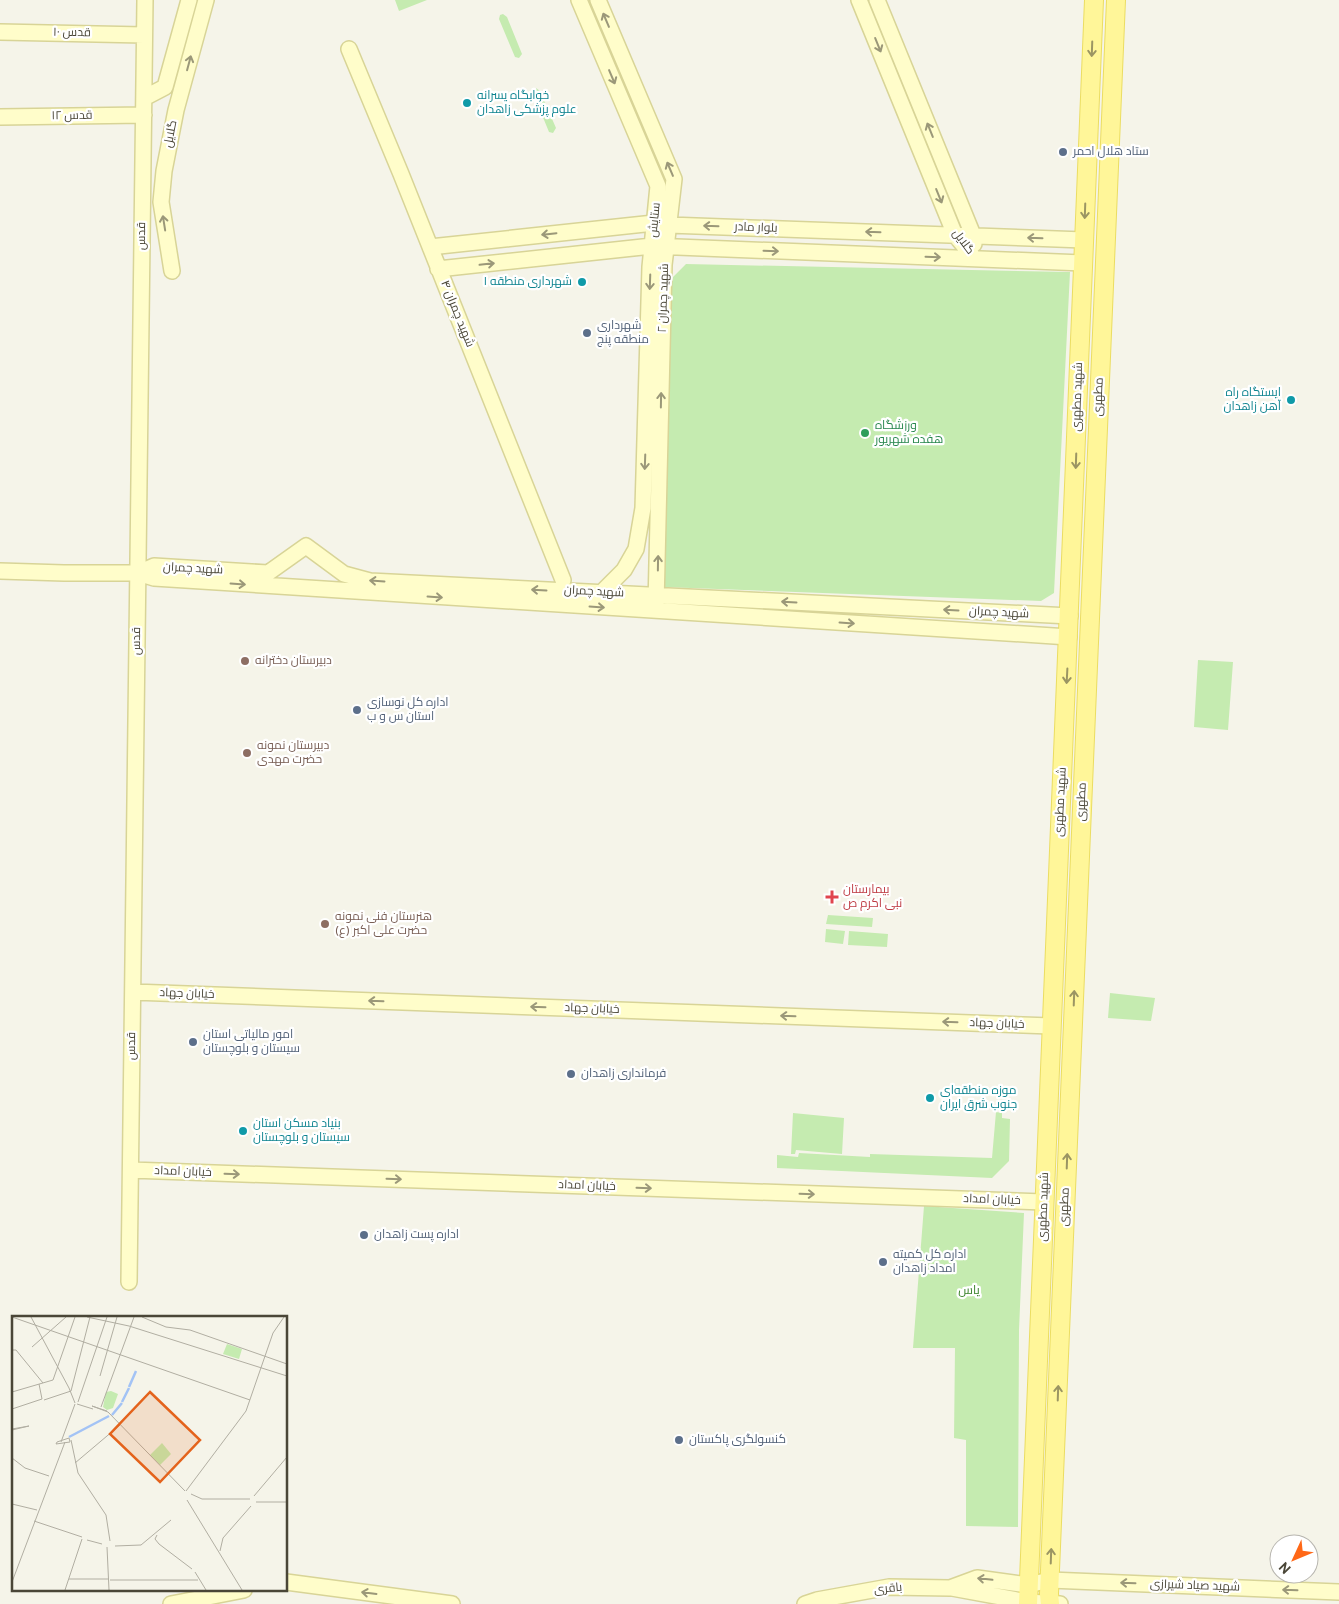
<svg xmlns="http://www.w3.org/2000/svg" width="1339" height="1604" font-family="Overpass,Cairo,sans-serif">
  <rect width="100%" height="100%" fill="#f5f4e9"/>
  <path fill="#c5ebb0" d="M395,0h32l-28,11z
    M503,14l4,3 15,37 -3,4 -4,-1 -16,-38 1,-4z
    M536,88l4,3 16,37 -3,5 -4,-1 -16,-39 1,-3z
    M686,264l384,8 -16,321 -13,8 -377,-14 7,-308z
    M1198,660l35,2 -5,68 -34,-3z
    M828,915l45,3 -1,9 -46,-3z
    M826,929l19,2 -2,13 -18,-2z
    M849,931l39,3 -1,13 -39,-2z
    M1110,993l45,5 -4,23 -43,-3z
    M996,1112l6,1v5l8,1 -1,42 -17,17 -215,-10v-13l21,2 1,-4 71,4v-3l122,4z
    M793,1113l51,5 -2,36 -46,-4 -1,4h-4z
    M924,1206l100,7 -5,117 -1,197 -52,-1v-86l-12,-2 1,-90h-42z"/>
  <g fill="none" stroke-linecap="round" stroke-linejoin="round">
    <defs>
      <path id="secondary" d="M579,0l79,186 -8,81 -7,241 -7,41 -12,21 -23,23
        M598,0l76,179 -10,86 -8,340
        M859,0l96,235 19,23
        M877,0l96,235 1,9
        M0,32l144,3
        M349,49l52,125 162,406
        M144,98l21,-11 24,-87
        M0,117l144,-2
        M430,247l224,-24 15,2 415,15
        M438,269l214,-23 431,17
        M172,271l-11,-69 3,-31 12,-61 30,-110
        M0,571l64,2h74l16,5 915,59
        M138,573l16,-7 114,7 38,-27 38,28 26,7 700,35
        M133,992l918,34
        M131,1170l913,32
        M129,1282l16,-1282
        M286,1582l166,22
        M952,1588l76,14 32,2
        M171,1604l73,-14
        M805,1604l12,-4 72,-13 61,1 27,-10 51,7 22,-5 289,12"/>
      <path id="primary" d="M1028,1604l66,-1604
        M1050,1604l-1,-10 67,-1594"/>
    </defs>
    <use href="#secondary" stroke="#d8d497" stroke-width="18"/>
    <use href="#primary" stroke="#ebdd62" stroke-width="20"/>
    <use href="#secondary" stroke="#fffdca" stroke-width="15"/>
    <use href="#primary" stroke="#fff699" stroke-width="18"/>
  </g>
  <defs><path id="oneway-shaft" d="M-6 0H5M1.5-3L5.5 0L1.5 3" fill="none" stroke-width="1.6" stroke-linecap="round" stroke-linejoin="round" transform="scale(1.25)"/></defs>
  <g stroke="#9b9879">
    <use href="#oneway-shaft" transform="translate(606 20) rotate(-113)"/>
    <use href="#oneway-shaft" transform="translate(878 45) rotate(68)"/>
    <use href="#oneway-shaft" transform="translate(189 63) rotate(-75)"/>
    <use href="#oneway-shaft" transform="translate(612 77) rotate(67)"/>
    <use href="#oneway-shaft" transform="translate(930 130) rotate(-112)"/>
    <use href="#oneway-shaft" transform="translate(670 169) rotate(-113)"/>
    <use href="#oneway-shaft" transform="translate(939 196) rotate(68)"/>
    <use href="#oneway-shaft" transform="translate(164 223) rotate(-99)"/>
    <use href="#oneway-shaft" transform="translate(711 226) rotate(-178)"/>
    <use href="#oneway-shaft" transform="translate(873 232) rotate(-178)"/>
    <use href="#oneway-shaft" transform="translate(549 234) rotate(174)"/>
    <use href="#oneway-shaft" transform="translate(1035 238) rotate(-178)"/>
    <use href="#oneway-shaft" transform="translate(771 251) rotate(2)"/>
    <use href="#oneway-shaft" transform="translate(933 257) rotate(2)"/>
    <use href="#oneway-shaft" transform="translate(487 264) rotate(-6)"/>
    <use href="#oneway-shaft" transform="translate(650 282) rotate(92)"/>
    <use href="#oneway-shaft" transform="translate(661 400) rotate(-89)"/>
    <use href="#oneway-shaft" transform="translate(645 462) rotate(92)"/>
    <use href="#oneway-shaft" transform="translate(658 563) rotate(-89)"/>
    <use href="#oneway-shaft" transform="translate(377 581) rotate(-176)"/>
    <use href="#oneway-shaft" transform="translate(238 584) rotate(4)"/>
    <use href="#oneway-shaft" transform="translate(539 590) rotate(-177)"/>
    <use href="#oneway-shaft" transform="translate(435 597) rotate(4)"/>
    <use href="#oneway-shaft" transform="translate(789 602) rotate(-177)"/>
    <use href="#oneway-shaft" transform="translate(597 607) rotate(4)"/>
    <use href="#oneway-shaft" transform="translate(951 610) rotate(-177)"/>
    <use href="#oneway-shaft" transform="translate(847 623) rotate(4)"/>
    <use href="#oneway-shaft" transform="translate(376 1001) rotate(-178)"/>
    <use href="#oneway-shaft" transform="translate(538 1007) rotate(-178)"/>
    <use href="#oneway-shaft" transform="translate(788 1016) rotate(-178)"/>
    <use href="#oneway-shaft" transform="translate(950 1022) rotate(-178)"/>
    <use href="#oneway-shaft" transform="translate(232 1174) rotate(2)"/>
    <use href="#oneway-shaft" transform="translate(394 1179) rotate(2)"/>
    <use href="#oneway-shaft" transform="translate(644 1188) rotate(2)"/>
    <use href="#oneway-shaft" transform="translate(807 1194) rotate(2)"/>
    <use href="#oneway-shaft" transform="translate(985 1579) rotate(-174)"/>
    <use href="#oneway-shaft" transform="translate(1128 1583) rotate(-178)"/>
    <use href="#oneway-shaft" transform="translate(1290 1590) rotate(-178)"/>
    <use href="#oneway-shaft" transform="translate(369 1593) rotate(-173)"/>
  </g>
  <g stroke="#9b9563">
    <use href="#oneway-shaft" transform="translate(1092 49) rotate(92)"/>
    <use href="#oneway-shaft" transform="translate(1085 211) rotate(92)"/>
    <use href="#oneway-shaft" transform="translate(1076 461) rotate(92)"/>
    <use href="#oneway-shaft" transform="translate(1067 676) rotate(93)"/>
    <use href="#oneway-shaft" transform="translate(1074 998) rotate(-88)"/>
    <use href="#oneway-shaft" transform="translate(1067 1161) rotate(-88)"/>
    <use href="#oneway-shaft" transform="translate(1058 1393) rotate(-88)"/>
    <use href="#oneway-shaft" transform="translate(1051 1556) rotate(-88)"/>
  </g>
  <g fill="#0f9aa8" stroke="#fff" stroke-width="2">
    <circle cx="467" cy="103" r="5"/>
    <circle cx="582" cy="282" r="5"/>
    <circle cx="1291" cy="400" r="5"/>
    <circle cx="930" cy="1098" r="5"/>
    <circle cx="243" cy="1131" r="5"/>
  </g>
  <g fill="#5c6f8a" stroke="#fff" stroke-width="2">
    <circle cx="1063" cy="152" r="5"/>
    <circle cx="587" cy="333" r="5"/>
    <circle cx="357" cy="710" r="5"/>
    <circle cx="193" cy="1042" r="5"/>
    <circle cx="571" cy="1074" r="5"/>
    <circle cx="364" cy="1235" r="5"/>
    <circle cx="883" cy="1262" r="5"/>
    <circle cx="679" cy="1440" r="5"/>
  </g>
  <circle fill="#2e9e5b" stroke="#fff" stroke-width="2" cx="865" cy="433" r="5"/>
  <g fill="#8d6e63" stroke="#fff" stroke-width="2">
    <circle cx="245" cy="661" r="5"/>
    <circle cx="247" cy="753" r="5"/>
    <circle cx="325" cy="924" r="5"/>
  </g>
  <path fill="#e0444e" stroke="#fff" stroke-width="2" d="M829.5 889.5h5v5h5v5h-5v5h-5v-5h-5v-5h5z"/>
  <g text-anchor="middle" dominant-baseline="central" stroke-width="4.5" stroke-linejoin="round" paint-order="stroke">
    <g font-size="12" fill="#4a4637" stroke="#fff">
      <text transform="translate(72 33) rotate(1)">قدس ۱۰</text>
      <text transform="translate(72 116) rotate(-1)">قدس ۱۲</text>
      <text transform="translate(171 134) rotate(-79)">گلایل</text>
      <text transform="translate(655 220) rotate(-84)">ستایش</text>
      <text transform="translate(756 228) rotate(2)">بلوار مادر</text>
      <text transform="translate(142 236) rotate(-89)">قدس</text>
      <text transform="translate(963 242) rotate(53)">گلایل</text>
      <text transform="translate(664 298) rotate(-88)">شهید چمران ۲</text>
      <text transform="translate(457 314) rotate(68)">شهید چمران ۴</text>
      <text transform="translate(1078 397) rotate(-88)">شهید مطهری</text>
      <text transform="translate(1099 397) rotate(-88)">مطهری</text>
      <text transform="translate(193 569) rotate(3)">شهید چمران</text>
      <text transform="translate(594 592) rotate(3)">شهید چمران</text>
      <text transform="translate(999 613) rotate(3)">شهید چمران</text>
      <text transform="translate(137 641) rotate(-89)">قدس</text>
      <text transform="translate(1061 802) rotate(-87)">شهید مطهری</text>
      <text transform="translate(1082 802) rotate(-88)">مطهری</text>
      <text transform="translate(187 994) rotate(2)">خیابان جهاد</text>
      <text transform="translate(592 1009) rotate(2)">خیابان جهاد</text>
      <text transform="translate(997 1024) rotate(2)">خیابان جهاد</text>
      <text transform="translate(132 1046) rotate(-89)">قدس</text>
      <text transform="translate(183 1172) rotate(2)">خیابان امداد</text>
      <text transform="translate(587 1186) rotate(2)">خیابان امداد</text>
      <text transform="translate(992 1200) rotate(2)">خیابان امداد</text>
      <text transform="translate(1044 1207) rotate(-88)">شهید مطهری</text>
      <text transform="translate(1065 1207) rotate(-88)">مطهری</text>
      <text transform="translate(1195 1586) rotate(2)">شهید صیاد شیرازی</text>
      <text transform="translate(888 1589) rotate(-5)">باقری</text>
    </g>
    <g font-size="12" fill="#0d838f" stroke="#fff" text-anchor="start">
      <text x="477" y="96">خوابگاه پسرانه<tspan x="477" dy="14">علوم پزشکی زاهدان</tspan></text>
      <text x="572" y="282" text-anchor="end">شهرداری منطقه ۱</text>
      <text x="1281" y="393" text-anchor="end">ایستگاه راه<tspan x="1281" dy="14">آهن زاهدان</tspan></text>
      <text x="940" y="1091">موزه منطقه‌ای<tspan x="940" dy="14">جنوب شرق ایران</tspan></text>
      <text x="253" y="1124">بنیاد مسکن استان<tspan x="253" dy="14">سیستان و بلوچستان</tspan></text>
    </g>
    <g font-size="12" fill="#4e5e75" stroke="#fff" text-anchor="start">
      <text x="1073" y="152">ستاد هلال احمر</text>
      <text x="597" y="326">شهرداری<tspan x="597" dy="14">منطقه پنج</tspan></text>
      <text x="367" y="703">اداره کل نوسازی<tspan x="367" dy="14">استان س و ب</tspan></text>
      <text x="203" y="1035">امور مالیاتی استان<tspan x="203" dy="14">سیستان و بلوچستان</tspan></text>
      <text x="581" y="1074">فرمانداری زاهدان</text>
      <text x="374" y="1235">اداره پست زاهدان</text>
      <text x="893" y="1255">اداره کل کمیته<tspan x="893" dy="14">امداد زاهدان</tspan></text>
      <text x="689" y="1440">کنسولگری پاکستان</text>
    </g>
    <g font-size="12" fill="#27864d" stroke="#fff" text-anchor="start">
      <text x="875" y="426">ورزشگاه<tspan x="875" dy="14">هفده شهریور</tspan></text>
    </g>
    <g font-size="12" fill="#785e54" stroke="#fff" text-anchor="start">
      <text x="255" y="661">دبیرستان دخترانه</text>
      <text x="257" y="746">دبیرستان نمونه<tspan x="257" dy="14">حضرت مهدی</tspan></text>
      <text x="335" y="917">هنرستان فنی نمونه<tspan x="335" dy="14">حضرت علی اکبر (ع)</tspan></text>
    </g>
    <g font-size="12" fill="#be3a42" stroke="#fff" text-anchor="start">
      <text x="843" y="890">بیمارستان<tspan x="843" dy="14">نبی اکرم ص</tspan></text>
    </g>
    <g font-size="12" fill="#368026" stroke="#fff">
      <text x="969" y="1291">یاس</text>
    </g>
  </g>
  <g transform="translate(12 1316)">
    <rect width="275" height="275" fill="#f5f4e9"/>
    <path d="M215,28l15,5 -3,10 -16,-5zM99,75l7,3 -5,14 -6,2 -4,-3 3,-15zM150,127l9,11 -11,11 -10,-10z" fill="#c5ebb0"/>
    <path fill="none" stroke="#a3c3f5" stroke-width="2.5" d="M117,71l7,-16M110,86l7,-14M100,99l10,-12M57,121l40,-21"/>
    <path fill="none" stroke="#b1aea2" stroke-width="1" d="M0,1l238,83M19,1l38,71 6,15M75,1l42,9 158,50M130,1l24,10 24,3 97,34M20,31l34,-30M0,34h4l27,33M88,60l17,-59M27,68l3,15M59,75l19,-74M0,76l41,-12 22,-63M32,84l27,-9M66,86l29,-85M65,88l16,5M89,91l33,-90M0,93l30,-10M95,95l-15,-5 16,6 77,79M0,113l17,-3 -17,4M57,122l1,4 -14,2 1,-2zM59,124l7,33 28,42 4,26M49,126l14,-38M0,142l13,10 24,8M63,147l45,-38M174,175l60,-80 27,-78 11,-16M179,178l11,5h48M242,180l33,-39M175,184l55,90M244,186h31M0,188l25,6M22,205l48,16M145,219l-2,4 4,5 33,25M75,224l15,4M103,230l26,-1 30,-25M95,231l2,43M208,235l3,-13 28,-32M183,256l11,18M57,263h40M98,264h88M0,266l53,-140M53,274l17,-51"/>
    <path fill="#e4631c" fill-opacity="0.15" stroke="#e4631c" stroke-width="2.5" d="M138,76l50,48 -40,42 -50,-48z"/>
    <rect width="275" height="275" fill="none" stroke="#4a4637" stroke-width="2.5"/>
  </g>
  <g transform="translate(1294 1559) rotate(226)"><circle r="24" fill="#ffffff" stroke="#b7b5af"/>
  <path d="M0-4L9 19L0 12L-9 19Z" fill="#ff6817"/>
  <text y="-8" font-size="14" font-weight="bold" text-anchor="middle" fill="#4a4637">N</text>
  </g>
</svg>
